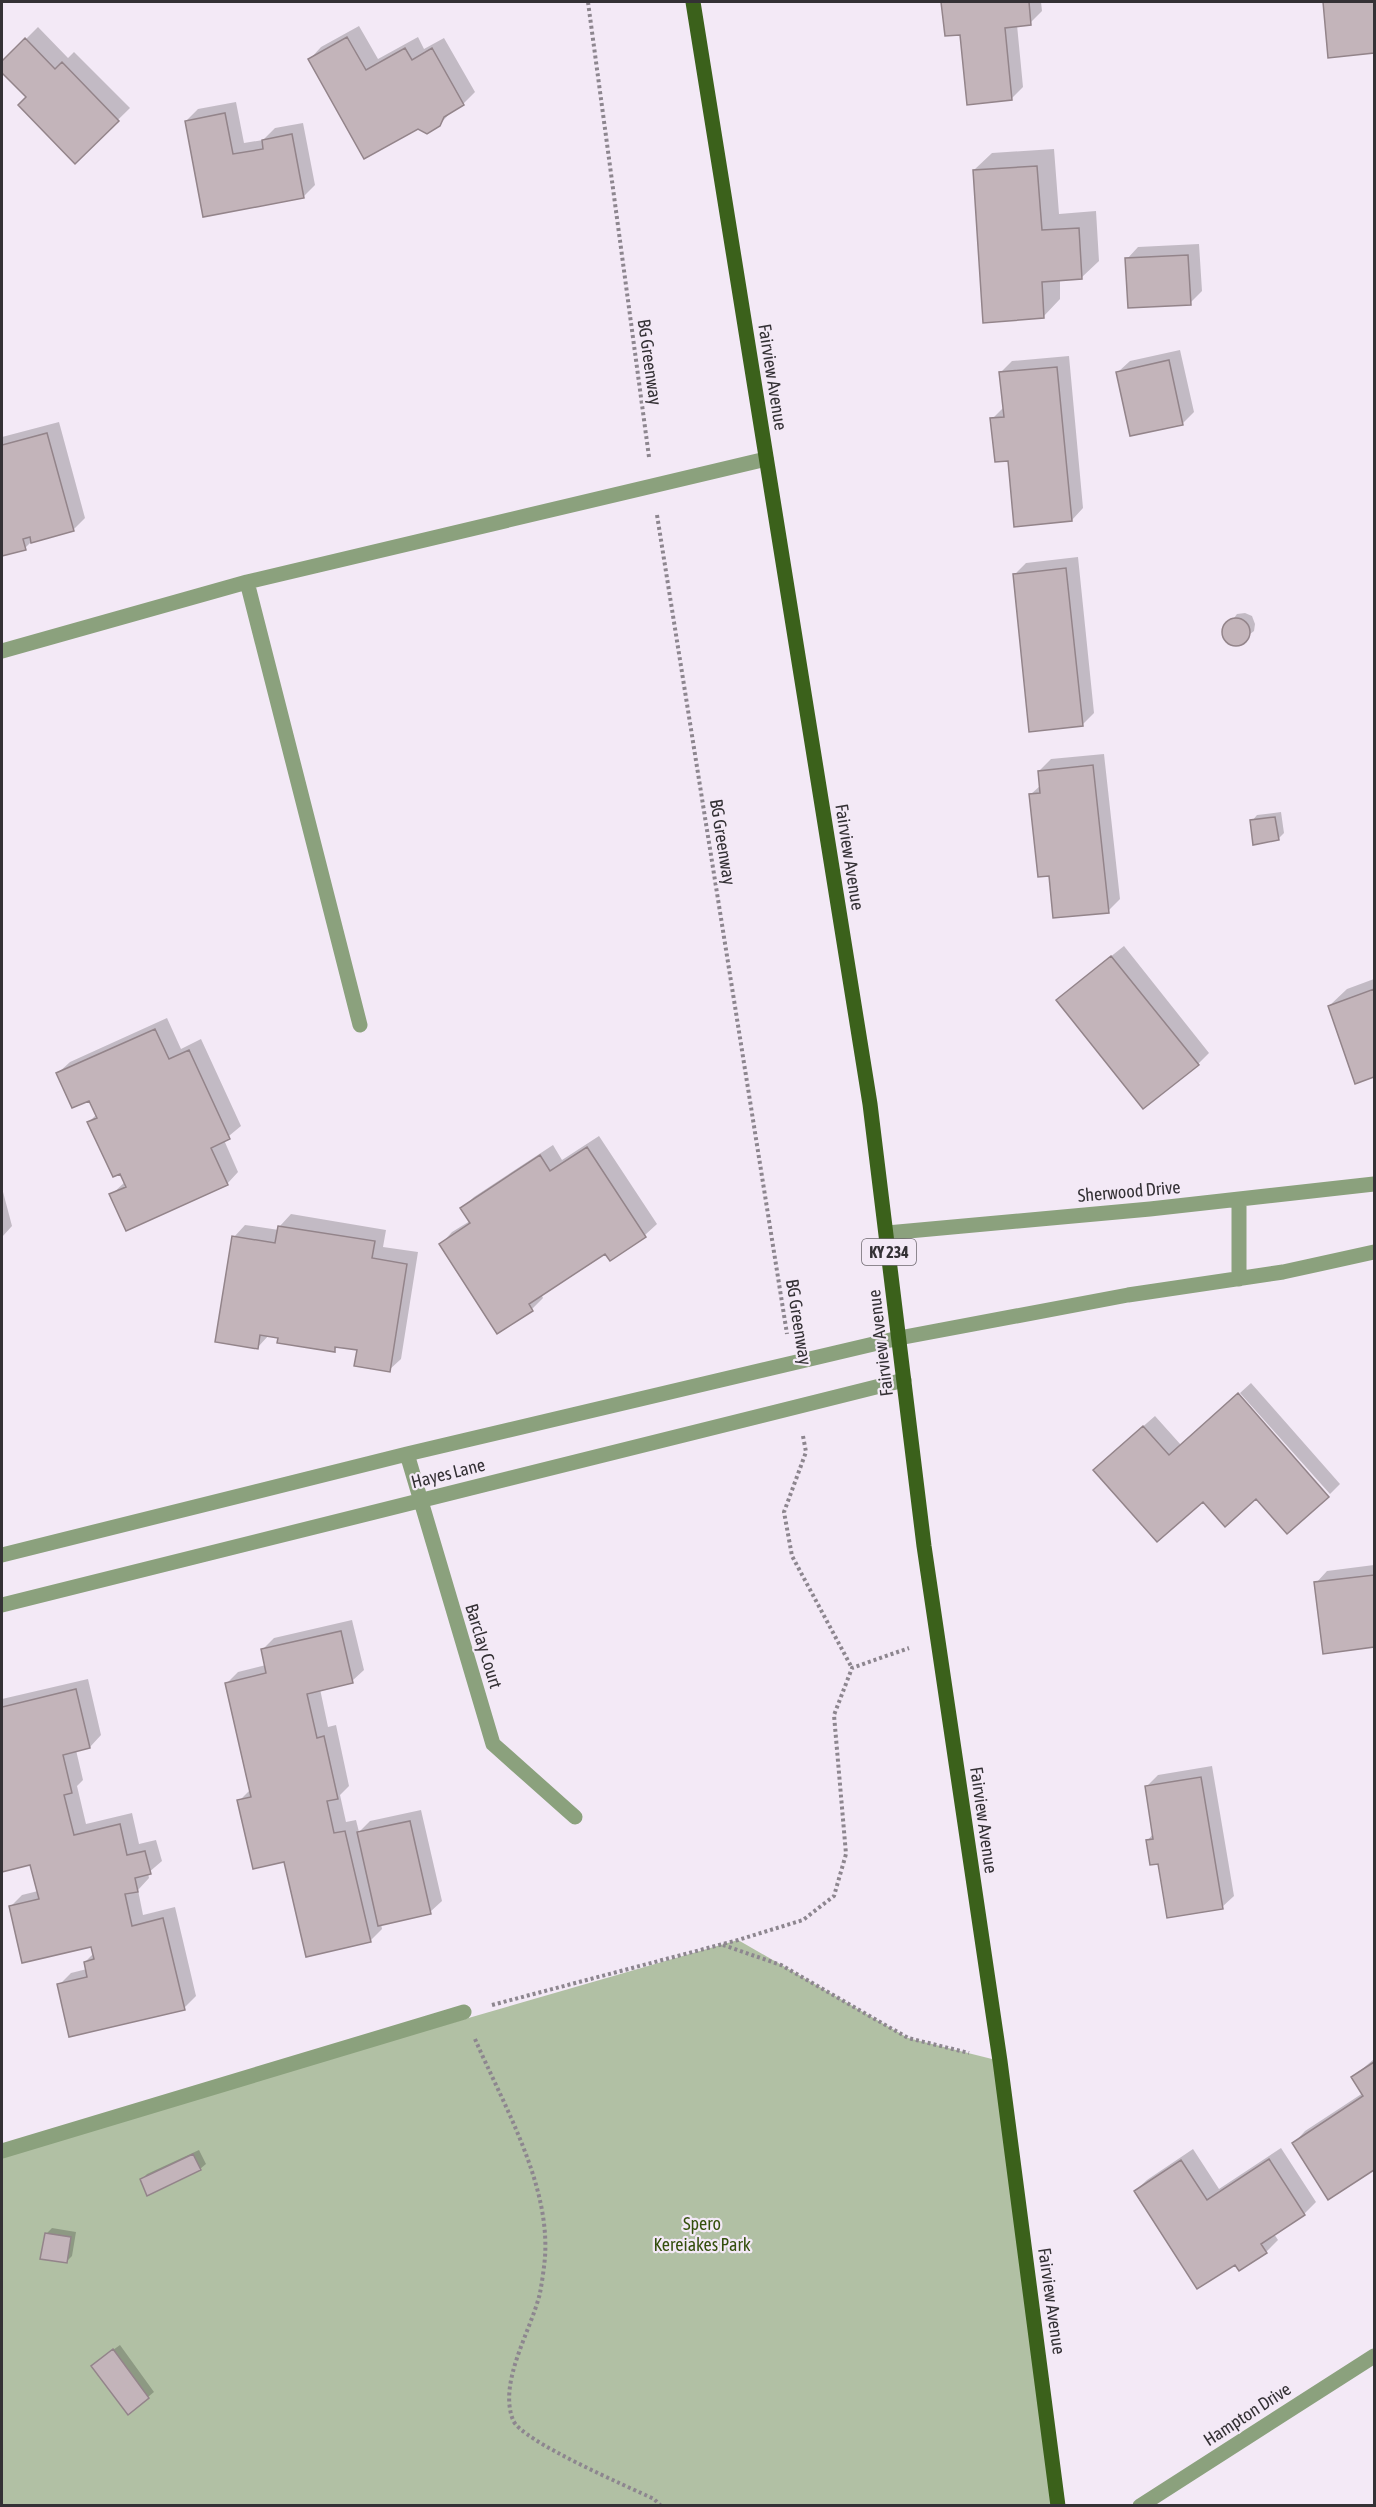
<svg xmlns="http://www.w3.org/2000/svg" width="1376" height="2507" font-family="'Asap Condensed',sans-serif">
  <rect width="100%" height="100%" fill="#f3e9f6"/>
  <path fill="#b1c0a4" d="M738,1940l170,98 92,23 65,444 -1063,1v-353z"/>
  <path fill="#0003" d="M943,2h98l1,9 -12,12 -13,2 6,62 -12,12 -50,-66 -15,2z
    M1324,2h50v50l-45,4z
    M359,26l19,33 40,-22 6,12 20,-11 31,54 -12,12 -10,6 -14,15 -129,-66 11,-12z
    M38,27l30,31 6,-6 56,56 -55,54 -47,-65 -26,-26v-8z
    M236,102l8,41 19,-3 12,-12 28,-5 12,62 -12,12 -98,18 -19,-94 12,-12z
    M1054,149l5,65 37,-3 3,50 -18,17 -21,2v19l-17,18 -69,-147 18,-17z
    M1199,244l3,47 -12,12 -63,-44 11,-12z
    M1180,350l14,62 -12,12 -64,-52 12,-11z
    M1069,356l14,152 -11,12 -63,-60 -17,-41 12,-12 -4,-34 12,-12z
    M59,422l26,96 -12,12 -41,11 -7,7 -23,6v-117z
    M1078,557l16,156 -12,12 -68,-150 12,-12z
    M1245,613l7,3 3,8 -1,7 -17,13 -11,-5 -2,-8 13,-17z
    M1104,754l16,145 -12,12 -58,-37 -20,-79 11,-10 -2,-14 12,-12z
    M1281,812l3,21 -6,6 -26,-18 5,-6z
    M1124,946l85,107 -11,11 -128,-75z
    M1374,979v96l-19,7 -26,-76 18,-17z
    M167,1018l14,31 20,-10 40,87 -17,14 14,32 -11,12 -116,11 14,-13 -36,-60 8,-8 -8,-15 -31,-26 12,-11z
    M599,1136l58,88 -12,11 -34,24 -5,-7 -65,42 2,4 -11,11 -91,-65 11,-12 18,-11 -8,-13 12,-11 79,-52 9,15z
    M2,1188l10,38 -10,11z
    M291,1214l95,16 -3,17 35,5 -17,107 -12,11 -30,-22 -20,-2 -5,4 -65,-15 -11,12 -24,-110 11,-12 34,5 1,-4z
    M1251,1383l89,101 -10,10 -90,-101z
    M1155,1416l26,29 22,55 -96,-42z
    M1374,1565v81l-49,6 -9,-69 11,-12z
    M352,1620l12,50 -12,11 -32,8 8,38 8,-2 13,61 -9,9 6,27 10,-2 3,12 11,-11 51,-11 21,91 -12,11 -49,12 1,5 -12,12 -85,-81 -46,-59 12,-12 -24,-106 11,-11 28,-7 -4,-15 12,-12z
    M88,1679l13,56 -11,12 -14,3 7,30 -6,6 9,38 46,-11 7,31 17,-4 6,21 -14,12 1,5 -11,12 5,25 32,-8 21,89 -12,12 -125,-23 12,-12 16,-4 -2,-7 9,-9 -1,-8 -83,-38 12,-12 16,-4 -6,-28 -30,7v-171z
    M1212,1766l22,130 -12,11 -63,-45 -11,-22 5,-6 -7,-47 12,-12z
    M1374,2059v110l-45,29 -35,-55 11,-12 58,-38 -10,-16z
    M1281,2148l35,54 -12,12 -30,20 4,6 -12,12 -30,11 -101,-72 12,-11 46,-31 26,40z
    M199,2150l7,14 -6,5 -59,11 6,-6z
    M52,2228l24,4 -4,24 -6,6 -20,-28z
    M120,2345l34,47 -6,5 -49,-37z"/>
  <path fill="#c3b4ba" stroke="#93848a" stroke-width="1.5" d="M941,2h88l2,23 -26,3 7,72 -45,5 -7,-70 -15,1z
    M1323,2h51v51l-46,5z
    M347,37l19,33 39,-22 7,12 20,-12 32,57 -20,12 -4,9 -13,8 -9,-5 -54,30 -56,-100z
    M25,38l30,31 7,-7 57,59 -44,43 -57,-59 8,-8 -24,-24v-12z
    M225,113l8,41 30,-5 -1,-9 30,-6 12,64 -101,19 -18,-96z
    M1037,166l5,64 37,-2 3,51 -40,3 2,36 -61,5 -10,-153z
    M1188,255l3,50 -63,3 -3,-50z
    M1169,360l14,65 -53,11 -14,-64z
    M1057,367l15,154 -58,6 -6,-66 -13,1 -5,-44 14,-1 -5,-45z
    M47,433l27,98 -43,12 -1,-6 -7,2 3,11 -24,6v-111z
    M1066,568l17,158 -54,6 -16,-158z
    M1222 632a14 14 0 1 1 28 0a14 14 0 1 1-28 0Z
    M1093,765l16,148 -56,5 -4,-42 -11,1 -9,-83 11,-1 -2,-22z
    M1275,817l4,23 -26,5 -3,-25z
    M1111,956l88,109 -56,44 -87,-109z
    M1374,989v88l-19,7 -27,-78z
    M155,1029l14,30 20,-9 41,89 -19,9 17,37 -102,46 -17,-37 17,-7 -6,-13 -7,3 -26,-55 10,-4 -8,-17 -17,7 -16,-35z
    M587,1147l59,90 -36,24 -5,-7 -76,50 4,7 -36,23 -58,-90 31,-21 -10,-15 80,-53 10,16z
    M278,1226l97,15 -3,17 35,6 -17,108 -36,-6 3,-16 -22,-3v5l-58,-9 1,-5 -18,-3 -2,14 -43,-7 17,-106 43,7z
    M1238,1393l91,104 -42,37 -31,-35 -31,28 -22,-25 -46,40 -64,-72 50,-44 26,29z
    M1374,1575v72l-51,7 -9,-72z
    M341,1631l12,52 -46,11 10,44 7,-2 14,63 -11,2 7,32 11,-2 26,111 -65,15 -22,-95 -31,7 -16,-69 14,-3 -26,-114 41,-10 -5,-24z
    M76,1689l14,59 -27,7 9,38 -8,2 10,40 46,-11 7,31 18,-4 6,23 -16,4 3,14 -13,2 7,32 31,-8 22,92 -116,27 -12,-53 30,-7 -3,-15 10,-3 -3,-12 -69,16 -13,-57 30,-7 -9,-34 -28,7v-165z
    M1201,1777l22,132 -56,9 -9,-54 -8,1 -4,-25 7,-1 -8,-53z
    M410,1821l21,93 -53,12 -21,-94z
    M1374,2062v108l-46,30 -36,-57 71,-47 -12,-19z
    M193,2154l8,16 -54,26 -7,-17z
    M1269,2159l36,56 -44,29 6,9 -28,18 -4,-6 -38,24 -63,-98 47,-31 26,40z
    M45,2233l26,4 -4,26 -27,-4z
    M113,2349l36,49 -21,17 -37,-49z"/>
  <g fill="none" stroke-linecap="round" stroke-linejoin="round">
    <path stroke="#8d868f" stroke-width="4" stroke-dasharray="3 3" stroke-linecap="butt" d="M588,2l61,455
      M657,515l130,819
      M803,1436l3,16 -22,60 8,44 60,112
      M723,1945l58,20 127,73 61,15
      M492,2005l246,-65 65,-20 31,-24 12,-42 -12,-139 18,-47 57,-20
      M475,2039c29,67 75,145 70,218 -1,12 -3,25 -5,36 -9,38 -42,89 -27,127 8,21 116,67 141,79l7,7"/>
    <path stroke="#8ba17d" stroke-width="15" d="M247,582l113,443
      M2,651l245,-69 519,-123
      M887,1233l263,-24 224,-25
      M1239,1279v-79
      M407,1454l86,290 82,73
      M2,1555l405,-101 492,-116 229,-43 155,-23 91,-20
      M2,1605l902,-225
      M2,2151l462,-139
      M1140,2506l234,-150"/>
    <path stroke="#3b611b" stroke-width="15" d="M693,2l177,1102 54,442 76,515 58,445"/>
  </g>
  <g text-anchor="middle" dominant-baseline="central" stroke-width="4.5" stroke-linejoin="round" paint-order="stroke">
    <rect fill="#f3e9f6" stroke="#6d686f" stroke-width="1.5" x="862" y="1239" width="54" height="26" rx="4.5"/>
    <g font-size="16" font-weight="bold" fill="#343135">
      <text x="889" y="1252">KY 234</text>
    </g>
    <g font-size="18" fill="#343135" stroke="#f3e9f6">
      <text transform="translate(650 362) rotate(82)">BG Greenway</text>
      <text transform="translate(773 377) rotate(81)">Fairview Avenue</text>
      <text transform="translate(723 842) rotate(81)">BG Greenway</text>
      <text transform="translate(850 857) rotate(81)">Fairview Avenue</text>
      <text transform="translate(1129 1191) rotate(-5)">Sherwood Drive</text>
      <text transform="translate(799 1322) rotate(81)">BG Greenway</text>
      <text transform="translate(880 1343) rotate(-97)">Fairview Avenue</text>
      <text transform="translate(448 1473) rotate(-14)">Hayes Lane</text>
      <text transform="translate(484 1646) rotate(73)">Barclay Court</text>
      <text transform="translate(984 1820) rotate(82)">Fairview Avenue</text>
      <text transform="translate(1052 2301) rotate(82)">Fairview Avenue</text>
      <text transform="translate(1247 2414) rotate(-33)">Hampton Drive</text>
    </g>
    <g font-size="18" fill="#344f0c" stroke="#f3e9f6">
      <text x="702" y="2223">Spero<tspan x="702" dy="21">Kereiakes Park</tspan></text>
    </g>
  </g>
  <rect width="1376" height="2507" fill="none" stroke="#343135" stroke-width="6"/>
</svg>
